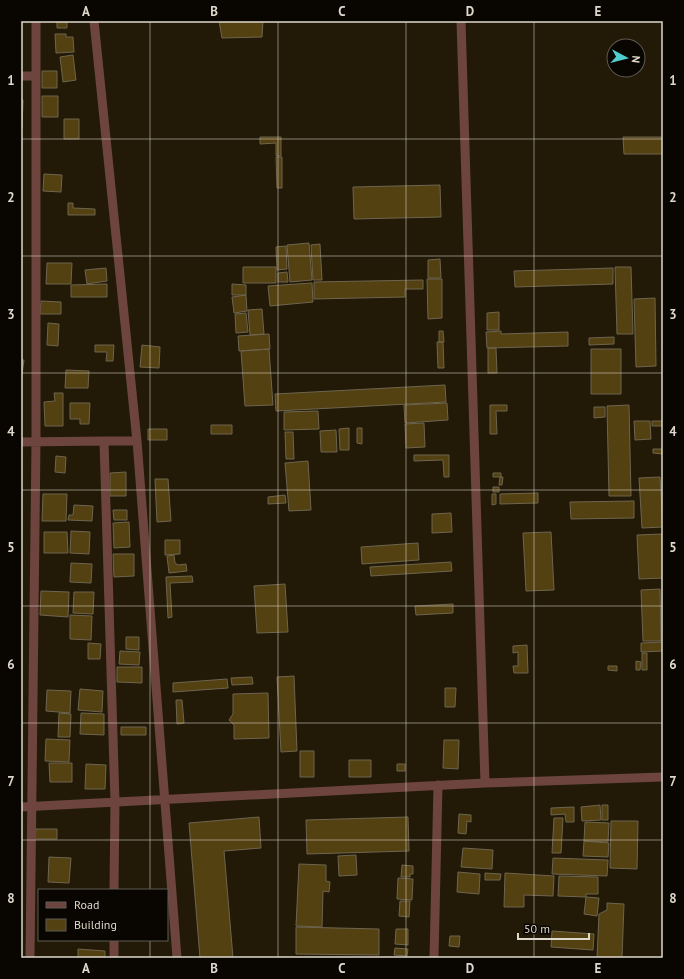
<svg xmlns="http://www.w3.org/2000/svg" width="684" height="979" font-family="'PT Sans',sans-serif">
  <rect width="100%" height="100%" fill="#221a07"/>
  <path fill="#544111" stroke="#6e654f" d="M57,21h10v7h-10z
    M219,21h44l-1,16 -40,1z
    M55,34h11v3h7l1,15 -18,1z
    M73,55l3,25 -13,2 -3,-25z
    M42,71h15v17h-15z
    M42,96h16v21h-16z
    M21,100h2l-1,28h-1z
    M64,119h15v20h-15z
    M260,137h21v19h-5v-13l-16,1z
    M623,137h40v17h-39z
    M276,157h6v31h-5z
    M44,174l18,1 -1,17 -18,-1z
    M440,185l1,32 -87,2 -1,-32z
    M68,203h5v5l22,1v6h-27z
    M309,243l3,37 -22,2 -3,-37z
    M320,244l2,36h-9l-2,-35z
    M286,246l1,23 -10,1 -1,-23z
    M440,259l1,19h-13v-18z
    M47,263h25l-1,21h-25z
    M243,267h33v16h-33z
    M615,267h16l2,67h-16z
    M106,268l1,13 -20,3 -2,-14z
    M613,268v16l-98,3 -1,-16z
    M287,272l1,10h-10v-9z
    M427,279h15v39l-14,1z
    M423,280v9h-18v8l-91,2v-17z
    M312,283l1,19 -43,4 -2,-20z
    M107,284v13h-36v-12z
    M232,284l14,1v10h-14z
    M246,295l1,16 -13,2 -2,-16z
    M655,298l1,68 -20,1 -2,-68z
    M41,301l20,1v12h-21z
    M262,309l2,25 -14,1 -2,-25z
    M499,312v18h-12v-17z
    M246,313l2,19 -12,1 -1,-19z
    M48,323l11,1 -1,22 -11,-1z
    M439,331h4l1,11h-5z
    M501,331v3l67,-2v14l-81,2 -1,-16z
    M269,334l1,15 -31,2 -1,-15z
    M614,337v7l-25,1v-7z
    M437,342h6l1,26h-6z
    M95,345h19l-1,16h-7l1,-9h-12z
    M142,345l18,2 -1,21 -19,-1z
    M488,348h8l1,25h-9z
    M269,349l4,56 -28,1 -4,-55z
    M591,349h30v45h-30z
    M21,360h3l-2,14h-1z
    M66,370l23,1 -1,17h-23z
    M445,385l1,17 -170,9 -1,-17z
    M54,393h9v33h-18l-1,-24 11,-1z
    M70,403h20l-1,21h-9v-5h-10z
    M447,403l1,17 -43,3 -1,-18z
    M490,405h17v6h-11l1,23h-7z
    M629,405l2,91h-22l-2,-90z
    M594,407h11v10l-11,1z
    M318,411l1,18 -35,1v-18z
    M634,421h16l1,18 -16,1z
    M652,421h11v5h-11z
    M424,423l1,24 -19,1 -1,-24z
    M211,425h21v9h-21z
    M349,428v22h-9l-1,-21z
    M357,428h5v16l-5,-1z
    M148,429h19v11h-19z
    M336,430l1,22h-16l-1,-21z
    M285,432h8l1,27h-8z
    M653,449h9v5l-9,-1z
    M414,455h35v22h-5l-1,-17 -29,1z
    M56,456l10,1 -1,16 -10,-1z
    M308,461l3,49 -22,1 -4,-48z
    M126,472v24h-16v-23z
    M493,473h8v4h-8z
    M500,477h3l-1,8h-3z
    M660,477l3,50 -21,1 -3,-50z
    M155,479h13l3,42 -14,1z
    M493,487h6v5h-6z
    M538,493v10l-38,1v-10z
    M43,494h24l-1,27h-24z
    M492,494h4v10l-4,1z
    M285,495l1,8 -18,1v-7z
    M634,501v17l-63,1 -1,-17z
    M74,505l19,1 -1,15 -24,-1 1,-5h4z
    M113,510h14v10h-13z
    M451,513l1,19 -20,1v-19z
    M129,522l1,25 -16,1 -1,-25z
    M71,531l19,1 -1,22 -19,-1z
    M44,532h23l1,21h-24z
    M551,532l3,58 -28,1 -3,-58z
    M662,534l1,44 -24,1 -2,-44z
    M165,540h15v14l-15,1z
    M418,543l1,17 -57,4 -1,-17z
    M113,554h21v22l-20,1z
    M174,555l1,8 3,2 8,-1 1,7 -18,2 -2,-17z
    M451,562l1,9 -81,5 -1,-9z
    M71,563l21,1 -1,19 -21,-1z
    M192,576l1,6 -23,1 2,34 -4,1 -2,-41z
    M285,584l3,48 -31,1 -3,-47z
    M660,589l1,52h-18l-2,-51z
    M41,591l28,1 -1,25 -28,-2z
    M74,592h20l-1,22 -20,-1z
    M453,604v9l-37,2 -1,-9z
    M70,615l22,1 -1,24 -21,-1z
    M126,637h13v13l-13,-1z
    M663,642v9l-22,1v-9z
    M88,643l13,1 -1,15h-12z
    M527,645l1,28h-14l-1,-7h5v-14l-5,1v-7z
    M120,651l20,1 -1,13 -20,-1z
    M642,653h5v17h-5z
    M636,661l5,1 -1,8h-4z
    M608,666h9v5l-9,-1z
    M117,667h25v16l-25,-1z
    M294,676l3,75 -16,1 -4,-75z
    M252,677l1,7 -21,1 -1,-7z
    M227,679l1,9 -55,4v-9z
    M445,688h11l-1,19h-10z
    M80,689l23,2 -1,21 -24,-2z
    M47,690l24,1 -1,22 -24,-2z
    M268,693l1,45 -35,1v-14l-5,-5 4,-6v-20z
    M176,700h6l2,23 -7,1z
    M59,713l12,1 -1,23h-12z
    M81,713l23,1v21l-24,-1z
    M121,727h25v8h-25z
    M46,739l24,1 -1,22 -24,-1z
    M444,740h15l-1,29 -15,-1z
    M300,751h14v26h-14z
    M349,760h22v17h-22z
    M49,763h23v19h-22z
    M86,764l20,1 -1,24h-20z
    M397,764h8v7h-8z
    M600,805l1,15 -19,1 -1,-14z
    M602,805h6v15h-6z
    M574,807v15h-8l-1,-8 -14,1v-7z
    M459,814l12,1v7l-4,-1 -1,13 -8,-1z
    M259,817l2,31 -37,3 9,107h-33l-11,-135z
    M408,817l1,34 -102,3 -1,-34z
    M554,818h9l-2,35h-9z
    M611,821h27l-1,48 -27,-1z
    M585,822l24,1 -1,19 -24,-1z
    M36,829h21v10h-22z
    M584,841l25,2 -1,14 -25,-1z
    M463,848l30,2 -1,19 -31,-2z
    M356,855l1,20 -18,1 -1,-20z
    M49,857l22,1 -2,25 -21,-1z
    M553,858l55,2 -1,16 -55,-2z
    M299,864l27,1v16l4,1 -1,10 -6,-1 -1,36 -26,-1z
    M402,865l11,1v8h-3v3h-9z
    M458,872l22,2 -1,20 -22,-2z
    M485,873l16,1 -1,6h-15z
    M505,873l49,3 -1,20 -29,-1v12h-20z
    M559,876l39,1v17h-12v3l-28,-1z
    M398,878l15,1 -1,21 -15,-1z
    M586,897l13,1 -2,18 -13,-2z
    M400,901h10l-1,16 -10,-1z
    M607,903l17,1 -2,54h-25l2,-44 8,-4z
    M296,927l83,2v26l-83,-1z
    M396,929h12v16l-13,-1z
    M552,931l42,3 -1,16 -42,-3z
    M450,936h10l-1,11 -10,-1z
    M395,948l13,1 -1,7 -13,-1z
    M78,949l27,2v7h-27z"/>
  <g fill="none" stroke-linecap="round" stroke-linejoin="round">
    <path stroke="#6d453e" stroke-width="9" d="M94,21l43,420 40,517
      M461,21l24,762
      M21,76h15
      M104,441h33
      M21,442l83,-1 11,361 -1,88
      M21,807l464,-24 178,-6
      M30,958l6,-517v-420
      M114,958v-18
      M434,958l4,-173"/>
  </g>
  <path fill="none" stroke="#ded9cd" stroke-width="1" stroke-opacity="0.55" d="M150,21v869M278,21v937M406,21v937M534,21v937M21,139h642M21,256h642M21,373h642M21,490h642M21,606h642M21,723h642M21,840h642M150,940v18"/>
  <rect width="684" height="979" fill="none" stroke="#090601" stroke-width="44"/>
  <rect x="38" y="889" width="130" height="52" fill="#090601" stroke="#5e5a53"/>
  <rect x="46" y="902" width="20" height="6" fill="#6d453e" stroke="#5e5a53"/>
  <text x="74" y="909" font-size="12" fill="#ded9cd">Road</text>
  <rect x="46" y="919" width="20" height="12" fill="#544111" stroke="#5e5a53"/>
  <text x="74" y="929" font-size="12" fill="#ded9cd">Building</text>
  <g transform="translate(626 58) rotate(97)"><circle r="19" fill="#090601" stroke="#5e5a53"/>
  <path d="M0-3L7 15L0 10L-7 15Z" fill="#52cdcf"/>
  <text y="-6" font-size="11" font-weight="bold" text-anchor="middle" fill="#ded9cd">N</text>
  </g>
  <path d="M518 933v6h71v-6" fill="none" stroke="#ded9cd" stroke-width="2"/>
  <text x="524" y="933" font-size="12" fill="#ded9cd" stroke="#090601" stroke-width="3" paint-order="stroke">50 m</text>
  <rect x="22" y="22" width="640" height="935" fill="none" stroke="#ded9cd" stroke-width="1.5"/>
  <g font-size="13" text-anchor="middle" font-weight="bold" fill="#ded9cd">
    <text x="86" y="16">A</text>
    <text x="214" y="16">B</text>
    <text x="342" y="16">C</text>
    <text x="470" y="16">D</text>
    <text x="598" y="16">E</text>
    <text x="11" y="85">1</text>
    <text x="673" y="85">1</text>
    <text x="11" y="202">2</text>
    <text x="673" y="202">2</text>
    <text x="11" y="319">3</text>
    <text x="673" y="319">3</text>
    <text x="11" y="436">4</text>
    <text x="673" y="436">4</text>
    <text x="11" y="552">5</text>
    <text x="673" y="552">5</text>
    <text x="11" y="669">6</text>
    <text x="673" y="669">6</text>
    <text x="11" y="786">7</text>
    <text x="673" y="786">7</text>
    <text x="11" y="903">8</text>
    <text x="673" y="903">8</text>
    <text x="86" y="973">A</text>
    <text x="214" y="973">B</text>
    <text x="342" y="973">C</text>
    <text x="470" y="973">D</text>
    <text x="598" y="973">E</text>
  </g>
</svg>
